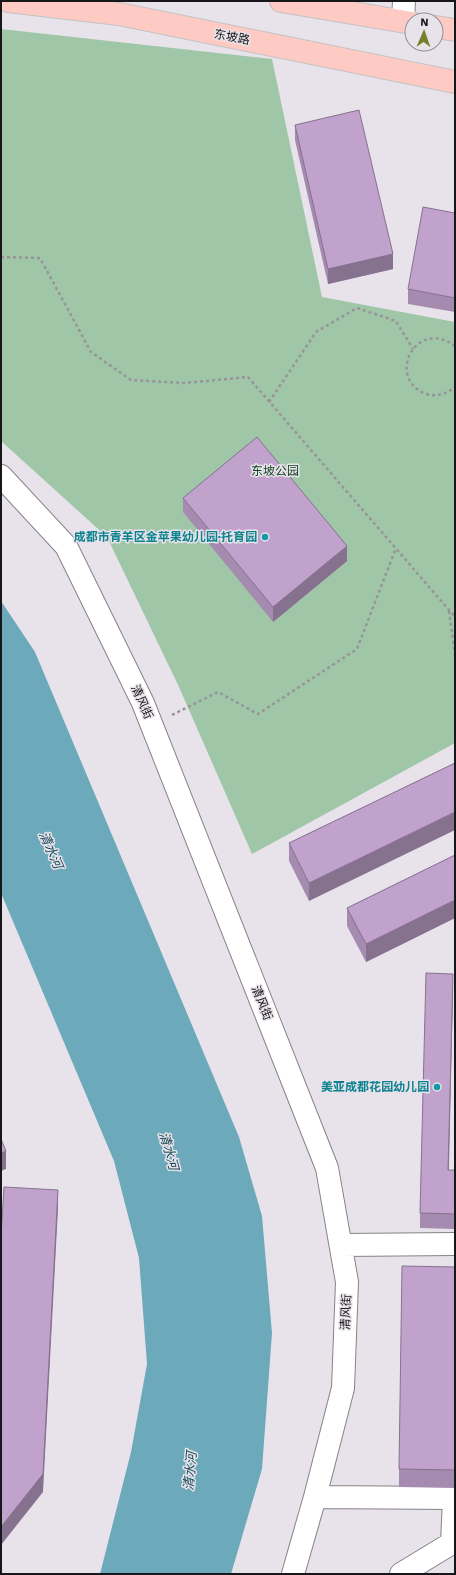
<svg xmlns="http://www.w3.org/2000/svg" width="456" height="1575" font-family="'Work Sans','Noto Sans SC',sans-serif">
  <rect width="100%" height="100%" fill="#e8e3ea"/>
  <path fill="#a0c6a8" d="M1,29l271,30 50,238 133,25v421l-203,111 -73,-167 -72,-150 -106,-96z"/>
  <path fill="#6ca9ba" d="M1,601l34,51 204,485 23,79 10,117 -10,136 -31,105h-131l31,-122 16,-88 -8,-106 -25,-97 -113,-268z"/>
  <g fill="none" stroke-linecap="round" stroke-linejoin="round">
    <defs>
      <path id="minor" d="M403,21l1,-20
        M1,476l65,70 77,157 184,465 20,114 -4,106 -28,109 -22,77
        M342,1245l113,-1
        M315,1497l140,1
        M452,1543l2,-44
        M401,1574l51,-31h3"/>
      <path id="major" d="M8,1l111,13 336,68
        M281,1l131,22
        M436,27l19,3"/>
    </defs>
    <use href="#minor" stroke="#868288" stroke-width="24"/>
    <use href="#major" stroke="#c3c2c3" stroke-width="24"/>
    <path stroke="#989499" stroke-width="2.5" stroke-dasharray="3 3" stroke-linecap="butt" d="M1,257l39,1 51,94 40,28 53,3 64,-6 207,240
      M455,346c-39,-29 -70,32 -29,48 11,3 21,0 29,-7
      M269,402l47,-70 41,-24 39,13 17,28
      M449,611l6,44
      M172,715l46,-23 40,22 99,-65 39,-101"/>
    <use href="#minor" stroke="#fff" stroke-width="22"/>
    <use href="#major" stroke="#fecbc4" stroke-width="22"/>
  </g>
  <path fill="#a58baf" d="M295,125l98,144 -65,15 -33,-144z
    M455,213v99l-47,-8v-15z
    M183,498l164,63 -74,61 -90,-110z
    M455,763l-146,138 -20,-40v-18z
    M455,855v63l-89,44 -19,-36v-18z
    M453,989l-4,181h6v59l-35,-1v-15z
    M455,1267v221l-56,-1v-18z"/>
  <path fill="#86718f" d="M393,254v15l-65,15v-15z
    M347,546v15l-74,61v-15z
    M455,812v18l-146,71v-18z
    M455,900v18l-89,44v-18z
    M453,974v15l-5,196v-15z
    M6,1151v18l-5,2v-18z
    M58,1190v18l-15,284 -42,53v-18z"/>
  <path fill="#c0a2cc" stroke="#86718f" d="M359,110l34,144 -65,15 -33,-144z
    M423,207l32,6v85l-47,-9z
    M257,437l90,109 -74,61 -90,-109z
    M455,763v49l-146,71 -20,-40z
    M455,855v45l-89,44 -19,-36z
    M426,973l27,1 -5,196h7v44l-35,-1z
    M1,1139l5,12 -5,2z
    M4,1187l54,3 -15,284 -42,53v-290z
    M402,1266l53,1v203l-56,-1z"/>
  <g fill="#0f9aa8" stroke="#e8e3ea" stroke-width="1.5">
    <circle cx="265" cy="537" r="4"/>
    <circle cx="437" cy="1087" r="4"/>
  </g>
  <g text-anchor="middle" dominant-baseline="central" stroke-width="3" stroke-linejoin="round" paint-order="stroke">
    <g font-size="12" fill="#171618" stroke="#e8e3ea">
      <text transform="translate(232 37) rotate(11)">东坡路</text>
      <text transform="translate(142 702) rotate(66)">清风街</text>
      <text transform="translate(262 1003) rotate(68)">清风街</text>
      <text transform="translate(346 1312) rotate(-88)">清风街</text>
    </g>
    <g font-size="12" fill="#144624" stroke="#e8e3ea">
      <text x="275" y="471">东坡公园</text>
    </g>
    <g font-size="12" font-weight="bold" fill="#0d838f" stroke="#e8e3ea" text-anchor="end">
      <text x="257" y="537">成都市青羊区金苹果幼儿园·托育园</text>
      <text x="429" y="1087">美亚成都花园幼儿园</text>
    </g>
    <g font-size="13" font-style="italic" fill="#154b58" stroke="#e8e3ea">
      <text transform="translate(51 850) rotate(66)">清水河</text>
      <text transform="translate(169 1151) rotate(74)">清水河</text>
      <text transform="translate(190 1471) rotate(-85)">清水河</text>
    </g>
  </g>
  <rect width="456" height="1575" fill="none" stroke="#171618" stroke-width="4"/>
  <g transform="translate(424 32) rotate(2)"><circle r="19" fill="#e8e3ea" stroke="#949196"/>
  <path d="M0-3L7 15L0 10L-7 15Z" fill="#78802b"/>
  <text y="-6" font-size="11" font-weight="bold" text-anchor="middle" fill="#171618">N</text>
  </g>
</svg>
